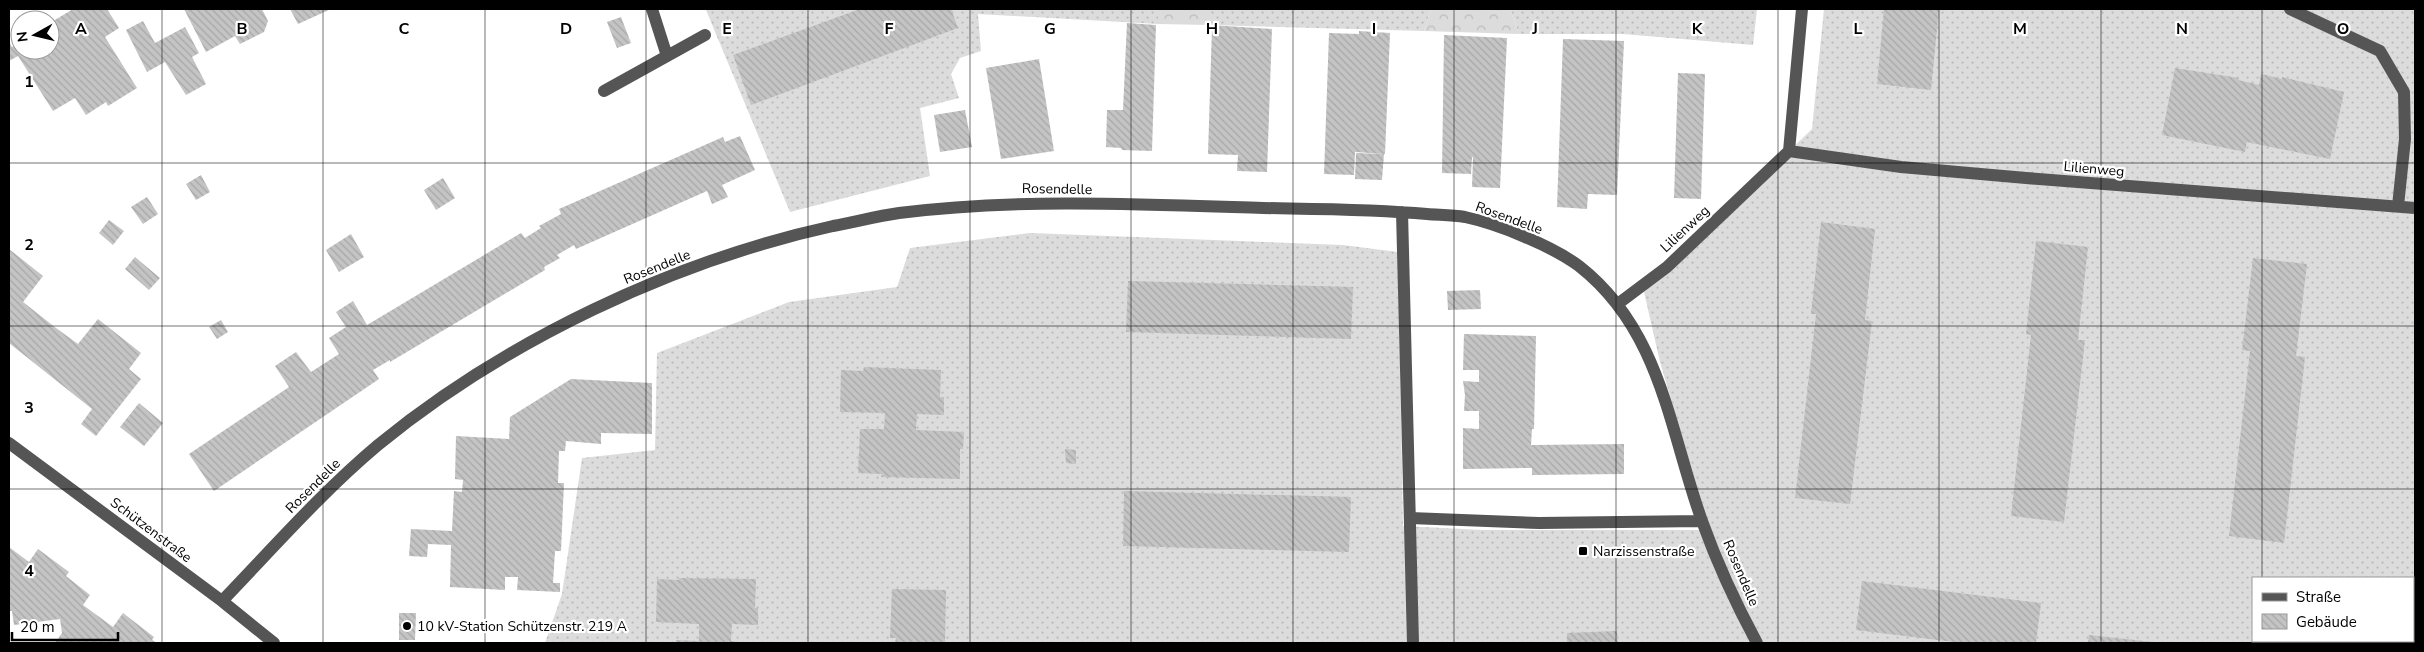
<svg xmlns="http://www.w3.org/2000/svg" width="2424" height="652" font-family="'Nunito Sans',sans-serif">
  <defs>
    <pattern id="grass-dots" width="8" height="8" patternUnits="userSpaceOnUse" patternTransform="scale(1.25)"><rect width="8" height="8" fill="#dcdcdc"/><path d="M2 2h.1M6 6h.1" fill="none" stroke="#bbb" stroke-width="1.8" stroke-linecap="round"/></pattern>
    <pattern id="forest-crowns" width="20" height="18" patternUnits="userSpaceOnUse" patternTransform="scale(1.25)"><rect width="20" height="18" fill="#dcdcdc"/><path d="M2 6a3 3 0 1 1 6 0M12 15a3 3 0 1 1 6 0" fill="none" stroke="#bbb"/></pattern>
    <pattern id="building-back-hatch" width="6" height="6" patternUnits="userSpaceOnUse" patternTransform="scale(1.25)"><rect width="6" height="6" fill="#c4c4c4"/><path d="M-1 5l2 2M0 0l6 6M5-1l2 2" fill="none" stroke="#a7a7a7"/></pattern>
  </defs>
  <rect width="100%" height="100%" fill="#fff"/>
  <path fill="url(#grass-dots)" fill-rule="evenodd" d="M709,9h449v15l-180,-10 3,37 -21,7 -9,16 8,24 -39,10 10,68 -140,36 -84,-202z
    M1209,9h222l-7,22 -215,-6z
    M1510,9h247l-4,36 -130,-11h-104z
    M1824,9h591v634h-1870l17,-49 20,-136 73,-8 2,-97 132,-51 108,-15 13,-39 120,-15 313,12 55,7 5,274 80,4h227l-50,-168 -16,-70 168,-163zM2253,578h160v63h-160z"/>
  <path fill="url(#forest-crowns)" d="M1158,9h51v16l-51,-1z
    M1431,9h79l9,25 -95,-3z"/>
  <path fill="url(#building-back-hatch)" d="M73,9h34l12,19 -14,9 32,51 -29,18 -2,-4 -20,13 -11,-17 -22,13 -35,-55 -9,5v-20l3,6 8,-5v8h30v-27z
    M184,9h78l6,12 -4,11 -24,12 -5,-8 -29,16z
    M290,9h41l-33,15z
    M860,9h91l7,19 -207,77 -18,-50z
    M1884,9h55l-8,81 -54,-6z
    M621,17l10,26 -14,5 -10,-26z
    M143,21l12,22 30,-16 14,26 -7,4 14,27 -20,11 -21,-33 -18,10 -21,-42z
    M1127,23l29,2 -4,126 -30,-1 -1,-2 -15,-1 1,-37h16z
    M1209,25l63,4 -5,143 -30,-1 1,-16 -30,-1 4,-127z
    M1359,31l31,2 -5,121 -30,-2 -1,23 -30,-1 5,-141 30,1z
    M1444,35l63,3 -7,150 -28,-1 1,-30h-1l-1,17 -29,-1z
    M1563,39l61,2 -7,154 -29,-1 -1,15 -30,-2z
    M1039,59l15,92 -53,8 -15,-91z
    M2175,68l64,10 -1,2 21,5 2,-11 21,5v-2l62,15 -14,67 -83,-17 -2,10 -83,-17z
    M1678,73l27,1 -4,125 -27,-1z
    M965,110l7,37 -32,5 -6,-37z
    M740,136l15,34 -33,15 6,12 -16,7 -5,-13 -131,58 -2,-4 -17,10 3,3 -16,9 1,3 -155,92v-2l-17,10 6,9 -165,112 -25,-37 100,-67 -14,-21 21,-14 15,20 28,-18 -10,-16 17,-11 -10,-15 17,-11 14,24 154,-92 4,5 16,-10 -2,-2 22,-12 -2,-5 164,-72 2,5z
    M1356,153l28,1 -2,26 -27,-1z
    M201,175l9,17 -14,8 -10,-16z
    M443,178l12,20 -19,12 -12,-20z
    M147,197l11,17 -15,10 -12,-17z
    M109,220l15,11 -11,14 -14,-12z
    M1821,222l54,7 -10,91 7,1 -22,183 -55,-6 21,-184h-5z
    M351,234l13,23 -25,15 -13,-22z
    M2036,241l52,6 -10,93h7l-21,182 -53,-6 20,-181 -5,-1z
    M9,249l34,27 -20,26 33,26 22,16 20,-25 43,34 -12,16 12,10 -45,57 -15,-12 11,-15 -83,-66z
    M135,257l25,21 -11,12 -24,-21z
    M2253,258l54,6 -11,92 9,1 -21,186 -55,-7 21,-185 -8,-1z
    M1128,281l225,6 -2,52 -225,-7z
    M1480,290l1,19 -33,1 -1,-19z
    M221,320l7,12 -11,7 -8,-12z
    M1464,334l72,2 -2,93h-2l-1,16 93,-1v30l-92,1v-7l-69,1v-41l16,1v-18h-15l1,-16 -2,-14 16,1v-12h-16z
    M864,367l77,3 -1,27h4v18l-27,-1 -1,16 48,2 -1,17h-3v30l-79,-2 1,-3 -24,-1 2,-44h24l1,-16 -45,-1 1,-42 22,1z
    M571,379l81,4v51l-51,-1v11l-35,-3 -1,10h-6l-1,32h6l-3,68h-6l-2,32h7v9l-43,-2 1,-13h-13v13l-55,-3 1,-42 -23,-1 -1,13 -18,-1 2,-27 41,2 2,-40 8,1 1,-12 -8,-1 1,-43 53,3 1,-22z
    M139,403l24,20 -19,23 -24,-19z
    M1065,449l11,1v14l-10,-1z
    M1124,491l227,6 -2,55 -226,-6z
    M9,547l20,15 9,-13 31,23 -3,4 24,19 -7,10 30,22 10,-14 31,24 -2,3 5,3h-102l7,-10 -2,-14 -46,6 -2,-14h-3z
    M678,578l78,1 -1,29h3v17l-26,-1 -1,17 17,2h-72v-3l23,1v-17l-43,-2 1,-43 22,1z
    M1862,581l179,22 -5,40h-74l-106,-13z
    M892,589l54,1 -1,53h-50l1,-5h-6z
    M399,613h17l-1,27h-16z
    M1617,631l1,12h-51v-10z
    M2089,635l64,7v1h-65z"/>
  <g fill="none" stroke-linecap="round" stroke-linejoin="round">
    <path stroke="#555" stroke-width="12" d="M652,9l15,47
      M2290,9l90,42 24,41 1,47 -7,67
      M604,91l101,-56
      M1789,151l112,16 125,11 389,30
      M1402,212l11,431
      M1619,303l48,-36 122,-116 13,-142
      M9,443l213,158 52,42
      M1410,518l129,5 163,-2
      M222,601c51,-53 100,-109 156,-156 127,-104 295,-184 455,-219 22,-4 44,-10 66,-13 120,-15 243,-9 364,-5 55,1 109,1 164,6 12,1 25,1 38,3 33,7 87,29 114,49 82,64 90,163 123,255 15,42 34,83 55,122"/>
  </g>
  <path fill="none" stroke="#000" stroke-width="1" stroke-opacity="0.55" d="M162,9v634M323,9v634M485,9v634M646,9v634M808,9v634M970,9v634M1131,9v634M1293,9v634M1454,9v634M1616,9v634M1778,9v634M1939,9v634M2101,9v634M2262,9v569M9,163h2406M9,326h2406M9,489h2406M2262,641v2"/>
  <g fill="#000" stroke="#fff" stroke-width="2">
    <rect x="1578" y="546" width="10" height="10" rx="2.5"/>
    <circle cx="407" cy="626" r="5"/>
  </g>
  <g text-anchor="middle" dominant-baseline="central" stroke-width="4.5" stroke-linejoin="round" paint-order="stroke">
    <g font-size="14" fill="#000" stroke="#fff">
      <text transform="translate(2094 169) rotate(5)">Lilienweg</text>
      <text transform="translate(1057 189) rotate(1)">Rosendelle</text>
      <text transform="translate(1509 218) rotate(20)">Rosendelle</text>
      <text transform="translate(1685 229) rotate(-43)">Lilienweg</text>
      <text transform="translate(657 267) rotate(-22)">Rosendelle</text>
      <text transform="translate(313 486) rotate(-45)">Rosendelle</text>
      <text transform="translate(151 530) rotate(37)">Schützenstraße</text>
      <text transform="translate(1741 573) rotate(67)">Rosendelle</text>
    </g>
    <g font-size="14" fill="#000" stroke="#fff" text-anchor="start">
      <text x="1593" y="551">Narzissenstraße</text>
      <text x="417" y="626">10 kV-Station Schützenstr. 219 A</text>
    </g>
  </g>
  <g font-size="16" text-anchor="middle" font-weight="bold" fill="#000" stroke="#fff" stroke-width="4.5" stroke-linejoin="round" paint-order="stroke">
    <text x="81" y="34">A</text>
    <text x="242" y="34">B</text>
    <text x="404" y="34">C</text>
    <text x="566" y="34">D</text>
    <text x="727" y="34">E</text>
    <text x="889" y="34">F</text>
    <text x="1050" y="34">G</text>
    <text x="1212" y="34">H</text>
    <text x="1374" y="34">I</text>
    <text x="1535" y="34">J</text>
    <text x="1697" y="34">K</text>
    <text x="1858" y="34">L</text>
    <text x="2020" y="34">M</text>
    <text x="2182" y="34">N</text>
    <text x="2343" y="34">O</text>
    <text x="29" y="87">1</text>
    <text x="29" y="250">2</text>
    <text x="29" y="413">3</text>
    <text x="29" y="576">4</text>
  </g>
  <rect width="2424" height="652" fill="none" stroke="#000000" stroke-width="20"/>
  <rect x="2252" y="577" width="162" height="65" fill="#ffffff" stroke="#999999"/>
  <rect x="2262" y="593" width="25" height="8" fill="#555555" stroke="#999999"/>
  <text x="2296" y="602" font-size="15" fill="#000000">Straße</text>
  <rect x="2262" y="614" width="25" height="15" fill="url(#building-back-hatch)" stroke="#999999"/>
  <text x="2296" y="627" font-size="15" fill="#000000">Gebäude</text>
  <g transform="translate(35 35) rotate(262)"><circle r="24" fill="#ffffff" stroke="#999999"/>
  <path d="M0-4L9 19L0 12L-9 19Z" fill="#000000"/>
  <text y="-8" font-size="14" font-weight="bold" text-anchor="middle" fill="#000000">N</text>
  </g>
  <path d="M12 632v8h106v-8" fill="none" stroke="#000000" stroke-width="2.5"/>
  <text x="20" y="632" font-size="15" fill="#000000" stroke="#ffffff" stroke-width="4" paint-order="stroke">20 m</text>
</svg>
